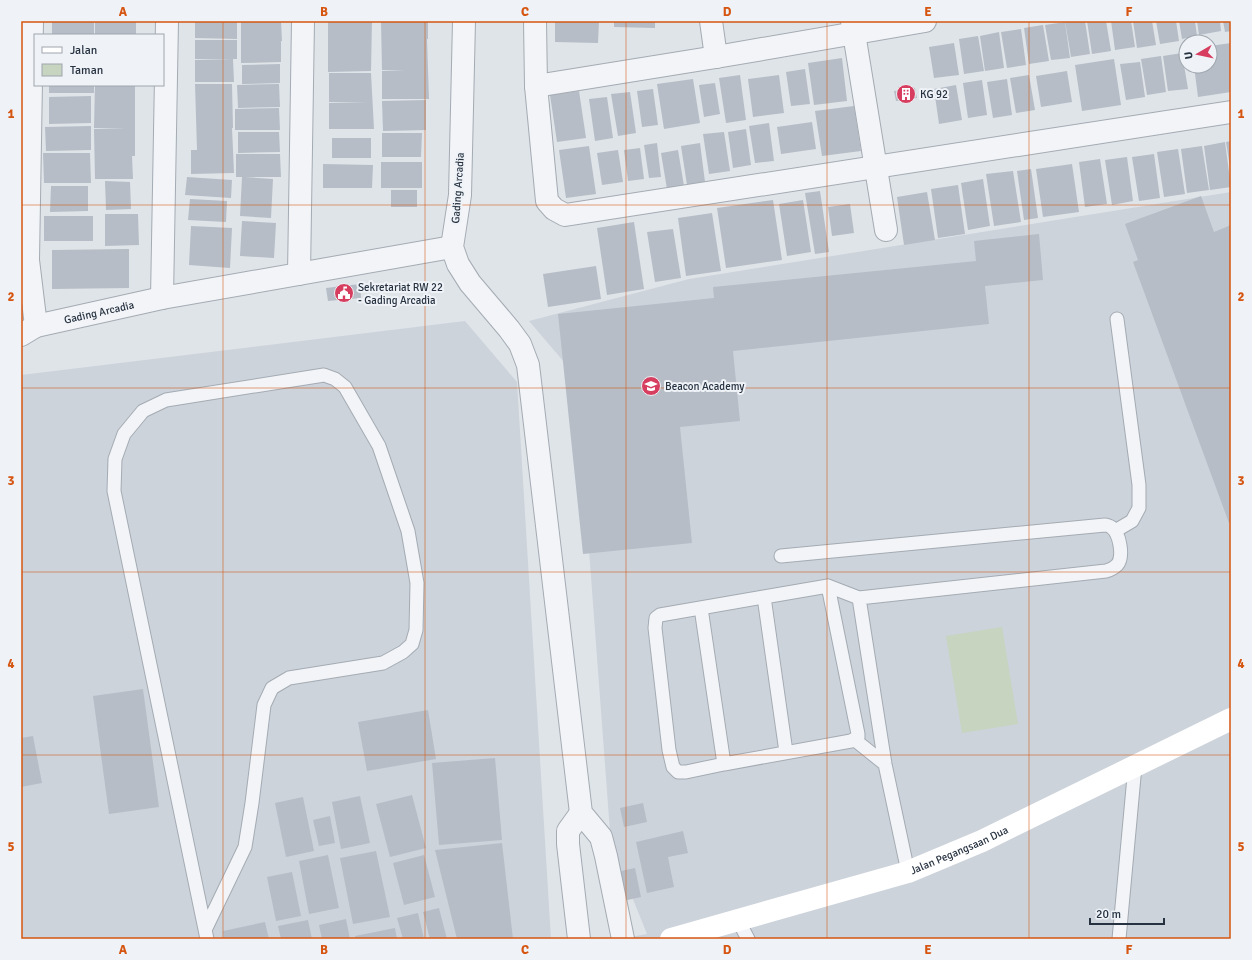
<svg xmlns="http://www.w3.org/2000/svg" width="1252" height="960" font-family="Signika,sans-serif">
  <rect width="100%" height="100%" fill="#dfe4e9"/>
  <path fill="#cdd3db" d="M1231,192v747h-612l28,-5 -36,-89 -35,-469 -47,-55 160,-42z
    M465,321l52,61 34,557h-530v-564z"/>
  <path fill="#c6d4c0" d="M1002,627l16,97 -56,9 -16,-97z"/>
  <path fill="#b6bdc6" d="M52,21h42v14h-42z
    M95,21h41v14h-41z
    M241,21h40l1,20h-1v21l-40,1z
    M328,21h44l-1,50 -43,1z
    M381,21h47v18h-1l2,60h-47v-28l23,-1h-23z
    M555,21h44l-1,22 -43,-1z
    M614,21h41v7l-41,-1z
    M1065,21h20l5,33 -19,3z
    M1087,21h19l5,30 -19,3z
    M1111,21h20l4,26 -20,3z
    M1133,21h19l4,24 -19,3z
    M1156,21h20l3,20 -19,3z
    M1179,21h16l2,15 -15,3z
    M1197,21h23l1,10 -22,4z
    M1223,21h8v10l-6,1z
    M195,22h42v17l-42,-1z
    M1065,22l5,36 -19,2 -6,-35z
    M1043,25l6,36 -20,3 -5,-36z
    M1021,29l5,36 -19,3 -6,-36z
    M999,32l5,36 -19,3 -5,-35z
    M978,36l6,35 -20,3 -5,-35z
    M195,40h42v19h-42z
    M954,43l5,32 -25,3 -5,-31z
    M1231,43v49l-33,5 -4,-31h16v-20z
    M1182,53l6,36 -20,2 -5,-35z
    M1161,56l5,36 -19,3 -6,-36z
    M842,58l5,43 -33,4 -6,-42z
    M233,59l1,23h-39v-22z
    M1114,59l7,46 -39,6 -7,-46z
    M1140,62l5,35 -19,3 -6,-36z
    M280,64v19l-38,1v-19z
    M805,69l5,35 -19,2 -5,-34z
    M1067,71l5,31 -31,5 -5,-31z
    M329,73h42l3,56h-45v-26l39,-1h-39z
    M740,75l6,45 -20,3 -7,-45z
    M779,75l5,38 -31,4 -5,-38z
    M1029,75l6,35 -19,3 -6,-35z
    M693,79l7,44 -36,6 -7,-45z
    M1007,79l5,36 -19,3 -6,-36z
    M982,80l5,35 -19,3 -5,-35z
    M715,83l5,31 -16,3 -5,-32z
    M195,84h37l1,44 -11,1 10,-1 2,45 -43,1v-24h6z
    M279,84l1,23 -42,1 -1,-23z
    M49,85h45v8h-45z
    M95,85h40v71h-3l1,23h-38l-1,-50 32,-1h-32z
    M956,85l6,35 -23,4 -5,-35z
    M915,88l2,10 -21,3 -2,-10z
    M653,89l5,36 -16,2 -5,-36z
    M579,91l7,47 -29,4 -7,-47z
    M630,92l6,41 -18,3 -7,-42z
    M91,96v27l-42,1v-27z
    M607,97l6,41 -18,3 -6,-42z
    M426,100v30l-43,1 -1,-30z
    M854,106l7,45 -39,5 -7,-45z
    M279,108l1,22h-45v-21z
    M812,122l4,27 -35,5 -4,-27z
    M769,123l5,38 -19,2 -6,-37z
    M91,126v24l-45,1 -1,-24z
    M746,129l5,36 -18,3 -5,-36z
    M238,132h41l1,20 -42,1z
    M724,132l6,39 -21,3 -6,-40z
    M382,133h40l-1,24h-39z
    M332,138h39v20h-39z
    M1231,141v25l-1,1 -4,-25z
    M1225,142l6,45 -21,3 -6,-44z
    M657,143l4,34 -12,1 -5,-33z
    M700,143l5,39 -18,3 -6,-39z
    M589,146l7,48 -30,4 -7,-48z
    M1202,146l7,44 -22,3 -6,-44z
    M640,148l4,31 -16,2 -4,-31z
    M1178,149l7,45 -21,3 -7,-45z
    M618,150l5,32 -21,3 -5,-32z
    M678,150l6,36 -17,3 -6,-36z
    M43,153h47l1,30h-47z
    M236,154h44l1,23h-36l28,2 -2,39 -31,-2 2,-39h-6z
    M1154,154l6,44 -21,3 -7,-44z
    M1127,157l6,44 -21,4 -7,-45z
    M1100,159l7,45 -22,3 -6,-45z
    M381,162h41v26h-41z
    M323,164l50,1 -1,23h-49z
    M1072,164l7,48 -36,5 -7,-48z
    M1031,169l7,49 -14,2 -7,-49z
    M1013,171l8,51 -27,4 -8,-52z
    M187,177l45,3 -1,18 -46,-3z
    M983,179l7,47 -22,4 -7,-47z
    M105,181l25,1 1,27 -25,1z
    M958,185l7,49 -27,4 -7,-49z
    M51,186h37v25l-38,1z
    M391,190h26v17h-26z
    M820,191l9,61 -14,2 -10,-61z
    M927,192l8,48 -31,5 -7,-48z
    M1201,196l13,36 17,-7v297l-2,1 -96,-261 5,-2 -13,-36z
    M190,199l37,2 -1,21 -38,-2z
    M773,200l9,60 -56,8 -9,-60z
    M803,200l8,52 -24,4 -8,-52z
    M850,204l4,29 -22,3 -4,-29z
    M712,213l9,58 -35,5 -8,-58z
    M105,214h33l1,31 -34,1z
    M44,216h49v25h-49z
    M242,221l34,2 -2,35 -34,-2z
    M634,222l10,67 -37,6 -10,-67z
    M191,226l41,2 -2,40 -41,-3z
    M673,229l8,49 -26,4 -8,-50z
    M1039,234l4,46 -58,6 4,38 -256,27 7,70 -60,6 12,116 -109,11 -25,-240 156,-16 -1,-11 263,-26 -2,-20z
    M129,249v39l-77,1v-39z
    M596,266l5,33 -53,8 -5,-33z
    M360,284l1,14 -33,3 -2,-13z
    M143,689l16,118 -50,7 -16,-118z
    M428,710l8,49 -69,12 -9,-49z
    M33,736l9,47 -21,4v-49z
    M495,758l7,82 -63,5 -7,-82z
    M412,795l14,53 -36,9 -14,-53z
    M360,796l10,47 -29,6 -9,-47z
    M303,797l11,54 -28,6 -11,-54z
    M643,803l4,19 -23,5 -4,-19z
    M330,816l5,27 -16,3 -6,-26z
    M683,831l5,22 -20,4 6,30 -27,6 -11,-51z
    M502,843l11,96h-56l-22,-89z
    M376,851l14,66 -37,7 -13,-66z
    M328,855l11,53 -30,6 -10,-53z
    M424,855l11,42 -31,8 -11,-42z
    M635,868l6,29 -18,4 -7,-29z
    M292,872l9,44 -25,5 -9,-44z
    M439,908l8,31h-17l-7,-27z
    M418,913l6,26h-21l-6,-21z
    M346,919l4,20h-28l-3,-14z
    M308,920l4,19h-31l-3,-13z
    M265,922l4,17h-45l-1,-8z
    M395,928l2,11h-41l-1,-3z"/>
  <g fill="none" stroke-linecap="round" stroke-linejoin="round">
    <defs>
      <path id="lane" d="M1115,531l17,-10 7,-13v-23l-22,-166
        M781,556l324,-31c1,0 5,1 6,2 9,6 13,30 6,38 -3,3 -7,5 -11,6l-247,27 -31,-12 -64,11 22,155
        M764,597l-104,18 -4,3 -1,10 14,122 4,17 5,5h8l38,-8 127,-23 7,-4v-3l-30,-148
        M859,598l26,166 23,108
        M701,608l23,156
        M855,740l30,24
        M738,920l10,19
        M206,928l39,-81 7,-44 12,-98 8,-17 17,-10 94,-15 20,-11 9,-8 4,-14 1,-47 -9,-52 -29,-85 -34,-59 -10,-8 -11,-4 -158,25 -23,11 -19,23 -9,25 -1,32 93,448
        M1119,939l16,-173"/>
      <g id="street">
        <path d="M32,21l-4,239 8,66"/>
        <path d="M464,21l-4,174 -8,52 6,17 12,19 39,46 11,15 8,21 53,448 20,24 5,19 17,83"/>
        <path d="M535,21l1,65 11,115 7,8 11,6 666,-103"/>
        <path d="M711,21l5,36"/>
        <path d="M852,21l34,209"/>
        <path d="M536,86l180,-29 209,-36"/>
        <path d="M299,274l4,-253"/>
        <path d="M162,298l5,-277"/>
        <path id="s1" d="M21,335l15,-9 126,-28 290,-51"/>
        <path d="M579,939l-11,-95v-13l13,-18"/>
      </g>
    </defs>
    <use href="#lane" stroke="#a4abb3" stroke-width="15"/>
    <use href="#street" stroke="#a4abb3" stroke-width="24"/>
    <use href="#lane" stroke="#f2f4f7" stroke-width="13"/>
    <use href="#street" stroke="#f2f4f7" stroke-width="22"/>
    <path stroke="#fff" stroke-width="22" id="s2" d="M671,939l237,-67 74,-31 249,-122"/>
  </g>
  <path fill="none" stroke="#d55511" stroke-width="1" stroke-opacity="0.55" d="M223,21v918M425,21v918M626,21v918M827,21v918M1029,21v918M21,205h1210M21,388h1210M21,572h1210M21,755h1210"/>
  <defs>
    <symbol id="building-disc" viewBox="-11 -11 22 22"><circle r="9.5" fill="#d63d5f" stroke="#eff3f7"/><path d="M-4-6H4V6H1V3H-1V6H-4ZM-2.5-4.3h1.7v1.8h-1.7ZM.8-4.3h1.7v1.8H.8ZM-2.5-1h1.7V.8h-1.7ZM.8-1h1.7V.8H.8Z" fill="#fff"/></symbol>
    <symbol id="civic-disc" viewBox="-11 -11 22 22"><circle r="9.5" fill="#d63d5f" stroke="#eff3f7"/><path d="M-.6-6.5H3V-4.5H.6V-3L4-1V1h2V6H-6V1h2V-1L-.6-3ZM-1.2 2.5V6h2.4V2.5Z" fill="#fff"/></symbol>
    <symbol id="school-disc" viewBox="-11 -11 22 22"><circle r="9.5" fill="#d63d5f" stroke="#eff3f7"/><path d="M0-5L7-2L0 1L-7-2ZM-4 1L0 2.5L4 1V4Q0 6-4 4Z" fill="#fff"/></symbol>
  </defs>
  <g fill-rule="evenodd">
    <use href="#building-disc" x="895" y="83" width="22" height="22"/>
    <use href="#civic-disc" x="333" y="282" width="22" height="22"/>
    <use href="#school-disc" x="640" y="375" width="22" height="22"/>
  </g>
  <g text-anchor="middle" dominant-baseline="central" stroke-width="4" stroke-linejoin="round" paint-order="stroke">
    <g font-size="11" fill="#273241" stroke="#eff3f7" text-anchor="start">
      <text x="920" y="94">KG 92</text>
      <text x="358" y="287">Sekretariat RW 22<tspan x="358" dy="13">- Gading Arcadia</tspan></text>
      <text x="665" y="386">Beacon Academy</text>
    </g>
    <g font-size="11" fill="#273241" stroke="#eff3f7">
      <text transform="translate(458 188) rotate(-86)">Gading Arcadia</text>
      <text stroke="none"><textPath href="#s1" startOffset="82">Gading Arcadia</textPath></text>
      <text stroke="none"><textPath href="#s2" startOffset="302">Jalan Pegangsaan Dua</textPath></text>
    </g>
  </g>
  <rect width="1252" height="960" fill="none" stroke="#eff3f7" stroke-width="44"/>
  <rect x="34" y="34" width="130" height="52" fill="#eff3f7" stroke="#9fa6ae"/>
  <rect x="42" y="47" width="20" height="6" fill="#ffffff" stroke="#9fa6ae"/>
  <text x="70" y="54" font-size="12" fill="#273241">Jalan</text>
  <rect x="42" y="64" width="20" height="12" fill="#c6d4c0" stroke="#9fa6ae"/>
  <text x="70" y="74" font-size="12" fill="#273241">Taman</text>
  <g transform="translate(1198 54) rotate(261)"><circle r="19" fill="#eff3f7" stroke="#9fa6ae"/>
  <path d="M0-3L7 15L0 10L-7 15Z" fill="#d63d5f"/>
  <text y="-6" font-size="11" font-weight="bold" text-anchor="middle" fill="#273241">U</text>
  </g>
  <path d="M1090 918v6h74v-6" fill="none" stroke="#273241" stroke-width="2"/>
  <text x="1096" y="918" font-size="12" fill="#273241" stroke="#eff3f7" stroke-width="3" paint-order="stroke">20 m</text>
  <rect x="22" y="22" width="1208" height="916" fill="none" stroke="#d55511" stroke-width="1.5"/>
  <g font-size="13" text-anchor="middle" font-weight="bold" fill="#d55511">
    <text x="123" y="16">A</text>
    <text x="324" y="16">B</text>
    <text x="525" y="16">C</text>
    <text x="727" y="16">D</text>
    <text x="928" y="16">E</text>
    <text x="1129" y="16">F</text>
    <text x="11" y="118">1</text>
    <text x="1241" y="118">1</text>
    <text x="11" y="301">2</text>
    <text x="1241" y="301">2</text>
    <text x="11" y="485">3</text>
    <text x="1241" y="485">3</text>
    <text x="11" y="668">4</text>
    <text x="1241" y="668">4</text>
    <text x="11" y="851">5</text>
    <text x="1241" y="851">5</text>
    <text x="123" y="954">A</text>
    <text x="324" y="954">B</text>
    <text x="525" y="954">C</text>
    <text x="727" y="954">D</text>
    <text x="928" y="954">E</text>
    <text x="1129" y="954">F</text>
  </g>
</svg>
